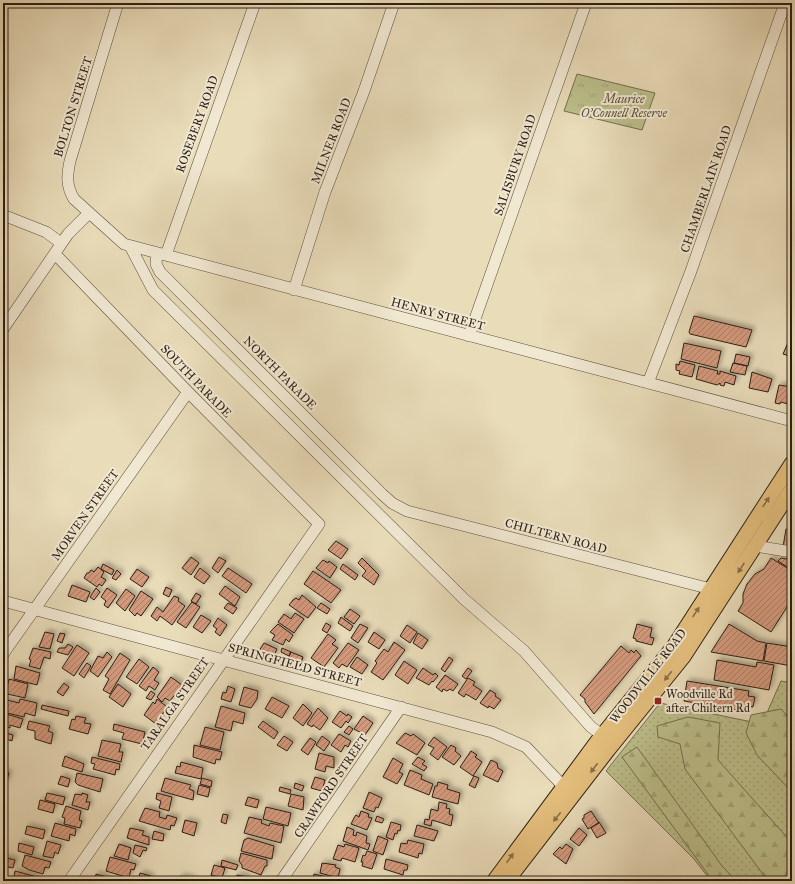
<svg xmlns="http://www.w3.org/2000/svg" width="795" height="884" font-family="'IM FELL Great Primer',serif">
  <defs>
    <pattern id="grass-dots" width="8" height="8" patternUnits="userSpaceOnUse"><rect width="8" height="8" fill="#bcbf8b"/><path d="M2 2h.1M6 6h.1" fill="none" stroke="#a2a477" stroke-width="1.8" stroke-linecap="round"/></pattern>
    <pattern id="forest-firs" width="22" height="20" patternUnits="userSpaceOnUse"><rect width="22" height="20" fill="#bcbf8b"/><path d="M5 1l3.5 6h-7zM16 11l3.5 6h-7z" fill="#a2a477"/></pattern>
    <pattern id="park-tufts" width="24" height="20" patternUnits="userSpaceOnUse"><rect width="24" height="20" fill="#bcbf8b"/><path d="M3 7l-1-3M5 7V3M7 7l1-3M15 17l-1-3M17 17v-4M19 17l1-3" fill="none" stroke="#a2a477"/></pattern>
    <pattern id="building-hatch" width="6" height="6" patternUnits="userSpaceOnUse"><rect width="6" height="6" fill="#d49a7d"/><path d="M-1 1l2-2M0 6l6-6M5 7l2-2" fill="none" stroke="#ac7d65"/></pattern>
    <filter id="shadow"><feDropShadow dx="3" dy="-3" stdDeviation="2" flood-color="#0004"/></filter>
  </defs>
  <rect width="100%" height="100%" fill="#e9dcb9"/>
  <filter id="stains"><feTurbulence type="fractalNoise" baseFrequency=".005" numOctaves="4"/><feColorMatrix values="0 0 0 0 .2 0 0 0 0 .09 0 0 0 0 .02 0 0 0 .5 -.17"/></filter>
  <radialGradient id="worn" r=".72"><stop offset=".6" stop-color="#630" stop-opacity="0"/><stop offset="1" stop-color="#630" stop-opacity=".3"/></radialGradient>
  <path fill="url(#grass-dots)" stroke="#746e50" d="M781,681l11,2v198h-81l-17,-22 -88,-88 54,-68 102,21z"/>
  <path fill="url(#forest-firs)" stroke="#746e50" d="M781,709l11,12v71l-35,-37 -11,-22 5,-18z
    M688,717l32,6 -2,37 74,83v38h-24l-83,-112 -5,-25 -22,-7 -1,-11z
    M637,747l85,119 14,15h-23l-91,-124z"/>
  <path fill="url(#park-tufts)" stroke="#746e50" d="M577,74l78,19 -13,37 -78,-19z"/>
  <path fill="url(#building-hatch)" stroke="#2c1e14" filter="url(#shadow)" d="M694,316l58,14 -6,17 -56,-13 -1,-2z
    M791,336l1,-1v22l-9,-3z
    M684,343l37,8 -4,17 -36,-9z
    M736,354l14,3 -2,9 -14,-3z
    M680,361l15,4 -3,12 -13,-3 1,-3 -4,-1v-6l3,1z
    M733,363l14,3 -2,9 -15,-3z
    M699,366l19,5 -1,3h3v-3l16,5 -2,9 -9,-3 -1,4 -4,-1v-2l-3,2 -21,-6z
    M752,372l20,7 -4,13 -19,-4z
    M779,385l12,2v18l-10,-3 -1,2 -5,-1z
    M786,529l6,1v19l-9,-2z
    M336,541l12,8 -7,10 -13,-9z
    M191,557l8,6 -8,12 -9,-7z
    M219,557l7,4 -8,12 -6,-5z
    M362,558l17,17 -5,10 -12,-9 4,-5 -8,-8z
    M771,558l21,13v28l-21,33 -33,-21 5,-8v-9l4,-10 8,-10 9,-5z
    M781,558l11,2v10l-14,-9z
    M323,560l5,3 1,-2 8,6 -7,11 -14,-10z
    M103,564l11,6 -2,5 -11,-6z
    M343,564l15,11 -3,5 -15,-11z
    M98,567l6,5 -3,5 5,3 -4,6 -3,-2 -2,3 -13,-9 3,-5h2l2,-3 3,2z
    M200,568l10,8 -6,8 -10,-7z
    M228,568l24,16 -6,9 -24,-17z
    M137,569l12,8 -7,10 -12,-8z
    M117,570l4,4 -5,6 -4,-2z
    M313,571l28,19 -10,13 -27,-19z
    M72,585l18,7 -4,10 -18,-6z
    M225,586l15,11 -5,9 -16,-12z
    M166,587l6,3 -3,7 -6,-3z
    M96,588l4,4 -6,8 -4,-3z
    M107,588l10,7 -9,13 -4,-3 2,-4 -5,-4z
    M126,589l9,7 -10,15 -9,-8z
    M141,591l12,8 -12,17 -4,-3 -2,3 -6,-6z
    M196,593l5,3 -5,8 -5,-3z
    M302,595l14,12 -8,11 -19,-13 4,-5 3,-2 3,2z
    M174,596l5,2 -1,3 7,5 -13,19 -12,-9 -3,5 -6,-5 6,-9 6,5z
    M192,602l8,5 -14,21 -9,-6z
    M228,603l9,5 -4,6 -9,-6z
    M321,603l9,6 -3,5 -10,-6z
    M350,609l10,7 -6,8 -10,-7z
    M295,613l9,6 -10,14 -16,-11 6,-8 7,5z
    M201,615l10,6 -9,12 -9,-6z
    M341,617l12,9 -3,5 -12,-8z
    M218,618l9,7 -7,11 -5,-4 2,-3 -4,-3z
    M326,623l5,3 -4,7 -5,-3z
    M278,624l15,11 -4,7 -3,-3 -3,6 -11,-5 3,-5 -5,-3z
    M360,624l8,4 -10,15 -7,-5z
    M637,624l15,4 -2,9 4,1 -2,7 -16,-4v-2l-3,-1z
    M729,624l28,17 9,2 -3,18 -52,-9z
    M407,625l10,7 -7,11 -10,-7z
    M45,632l9,2 -4,15 -11,-2z
    M374,632l11,8 -6,9 -11,-7z
    M60,633l5,1 -3,9 -5,-2z
    M418,633l10,7 -6,9 -9,-6z
    M328,634l8,6 -4,4 6,4 -14,19 -13,-9z
    M394,642l11,8 -22,30 -12,-8 6,-9 -2,-2 9,-12 4,3z
    M264,643l13,6 -5,11 -15,-6z
    M348,643l11,7 -12,17 -5,-3 -3,4 -6,-5z
    M767,643l25,4v19l-28,-5z
    M68,644l5,3 -5,8 -11,-3 2,-4h6z
    M77,645l12,8 -15,23 -12,-8z
    M621,646l8,7 2,-3 3,3 2,-3 5,6 -47,58 -9,-12v-3l-5,-4z
    M33,648l18,4 -1,7 -6,-2 -4,12 -11,-3 2,-6 -2,-1z
    M282,648l9,4 -2,4 -8,-4z
    M107,652l5,5 -14,20 -8,-6 8,-15 5,2z
    M291,652l12,5 -3,9 -13,-5z
    M120,653l10,7 -20,34 -7,-4 6,-11 -4,-3z
    M357,657l11,8 -6,9 -12,-7z
    M449,657l4,3 -8,12 -4,-3z
    M139,659l10,8 -12,17 -11,-7z
    M717,660l39,7 1,-5 17,3 -5,25 -55,-10z
    M404,661l13,9 -9,14 -13,-9z
    M87,663l4,3 -7,12 -5,-4z
    M16,666l24,7 -3,12 -23,-6z
    M153,667l6,5 -5,8 5,3 -4,7 -6,-4 -3,5 -7,-5z
    M423,668l10,7 2,-2 3,3 -5,6 -1,-1 -3,4 -13,-7z
    M468,668l4,3 -6,8 -4,-3z
    M445,675l13,9 -5,7 -3,-2 -3,2 -4,-2 -1,3 -6,-5z
    M171,677l11,8 -12,16 -5,-3 -3,4 -5,-5z
    M468,678l7,4 -2,3 9,6 -6,9 -10,-6 -2,3 -6,-4z
    M9,679l19,5 -3,14 -22,-5v-6l4,1z
    M687,681l62,10 -1,5 7,1 -2,10 -7,-1 -1,5 -61,-10z
    M64,683l5,4 -6,9 -6,-4z
    M118,684l13,10 -8,13 -14,-10z
    M228,686l7,3 -4,13 -10,-3 2,-7 3,1z
    M244,687l14,4 -1,8 -6,9 -12,-3z
    M490,690l6,4 -1,2 6,4 -7,9 -5,-3 -1,2 -8,-5z
    M151,691l4,3 -4,6 -5,-2z
    M272,697l17,9 -7,12 -17,-9z
    M3,699l16,4 1,-4 17,4 -2,13 -10,-3 -1,4 -21,-5z
    M157,699l10,8 -11,17 -12,-9 9,-13 2,2z
    M303,704l9,9 -9,13 -10,-8z
    M42,705l27,6 -1,5 -27,-7z
    M221,706l24,7 -2,11 -10,-3 -2,10 -16,-4z
    M318,708l10,10 -8,12 -7,-5 -1,2 -5,-3z
    M340,711l7,5 1,-2 4,3 -4,6 -2,-2 -5,7 -9,-6z
    M3,713l20,6 -3,9 -10,-3v3l-7,-2z
    M76,716l10,2 -2,5 7,1 -3,10 -19,-5 3,-10 3,1z
    M363,716l10,7 -8,12 -11,-6z
    M29,721l21,5 -2,5 5,2 -2,11 -16,-5v-8l-8,-2z
    M263,721l15,11 -4,7 -16,-12z
    M114,724l31,8 -3,12 -20,-5 2,-6 -11,-3z
    M349,726l4,3 -4,6 -5,-3z
    M205,727l19,5 -4,18 -20,-5z
    M3,732l10,3 -1,6 -9,-3z
    M405,733l6,3 2,-2 12,9 -8,12 -21,-12z
    M339,734l12,7 -3,6 -3,-2 -4,7 -10,-7z
    M284,736l9,6 -6,9 -10,-6z
    M322,736l8,6 -6,9 -8,-6z
    M434,737l13,10 -9,13 -8,-6 4,-6 -6,-3z
    M310,738l6,4 -8,13 -7,-5z
    M102,740l19,4 -2,8h4l-2,10 -23,-6z
    M194,745l28,7 -2,8 -4,-1 -1,5 -22,-7z
    M451,745l5,3 -1,3 6,5 -7,9 -12,-8z
    M471,751l6,4 -2,2 7,5 -9,14 -13,-9z
    M319,753l15,4v11l-8,-2 -1,6 -10,-3z
    M65,756l19,8 -2,8 -20,-6z
    M92,757l28,7 -1,6 -3,-1 -1,6 -22,-6 2,-5 -4,-1z
    M418,757l7,4 -3,3 5,3 -3,4 -12,-7z
    M393,758l10,6 -4,8 4,2 -6,10 -14,-7z
    M491,760l6,3 1,5 5,3 -5,11 -15,-7z
    M181,762l22,6 -2,11 -26,-6 2,-7 3,1z
    M410,770l12,5 -1,4 12,5 -4,11 -25,-10z
    M3,771l6,2 -3,11 -3,-1z
    M77,773l26,6 -3,13 -22,-7 -3,-3z
    M61,776l9,3 -2,8 -10,-3z
    M474,776l5,2 -4,10 -6,-3z
    M315,777l10,3 -3,11 -11,-3z
    M165,778l26,7 -2,4 5,2 -1,9 -32,-9z
    M202,778l10,3 -1,6 -11,-3z
    M438,782l10,3 -1,4 13,4 -2,11 -26,-7 3,-11h2z
    M295,783l9,3 -2,5 -8,-3z
    M199,785l11,3 -2,9 -11,-3z
    M280,787l11,3 -1,4 -11,-3z
    M369,792l13,6 -4,10 -2,-1 -2,5 -11,-4z
    M47,793l18,4 -2,8 -18,-5z
    M82,793l6,2 -2,7h4l-2,8 -16,-5 3,-11 7,1z
    M157,793l15,4 -3,14 -10,-3 2,-7 -5,-2z
    M291,794l13,3 -1,13 -15,-4z
    M248,797l11,3 -2,8 -12,-3z
    M40,800l15,4 -2,9 -15,-4z
    M439,802l8,2 -1,4 4,1 -1,5 4,1 -2,11 -19,-6 -1,6 -7,-2 1,-5 4,1 2,-11 7,2z
    M66,806l15,5 -2,9 3,1 -2,7 -16,-4 1,-6 -3,-1z
    M266,807l25,6 -3,13 -25,-7z
    M145,808l15,4 -1,5 7,2 1,-4 10,3 -3,8 -3,-1 -1,5 -31,-9z
    M361,811l8,3 -1,3 4,1 -5,12 -16,-6 3,-6 2,-3 3,2z
    M591,811l8,12 -11,6 -6,-10 2,-1v-3z
    M223,814l5,1 -2,9 -5,-2z
    M377,816l7,3 -2,4 -7,-2z
    M249,817l13,3 -1,3 8,3 1,-3 14,3 -3,17 -37,-10z
    M185,820l12,3 -3,13 -12,-4z
    M391,822l10,3 -1,6 -2,-1 -1,4 -2,-1 -2,7 -7,-3z
    M599,822l7,11 -9,5 -6,-10z
    M55,823l21,6 -1,7 -5,-2 -1,7 -18,-5z
    M417,825l21,6 -4,10 -20,-5z
    M27,826l18,4 -2,9 -18,-5z
    M347,827l7,3 -1,5 3,1 1,-4 10,4 -1,7 4,1 -2,6 -25,-9z
    M130,828l14,3 -2,4 7,2v8l-22,-7z
    M579,828l8,7 -8,11 -9,-7z
    M154,831l10,3 -1,7 -11,-2z
    M378,836l10,4 -5,15 -10,-4z
    M248,838l26,8 -2,13 -31,-8 3,-11z
    M408,840l16,4 -2,10 -3,-1 -1,5 -19,-6 2,-9 6,1z
    M47,841l14,4 -3,9 -3,-2 -2,6 -10,-2z
    M19,843l15,4 -2,8 -14,-4z
    M119,844l12,4 -3,12 -14,-4z
    M345,844l14,4 -4,14 -13,-4 -1,3 -8,-2 5,-14 6,2z
    M566,844l7,5 -7,15 -13,-10 7,-7 2,2z
    M135,845l12,3 -1,3 -3,-1 -3,7 -7,-4z
    M367,851l10,3 -5,15 -10,-3 1,-4h-2l2,-7 2,1z
    M241,853l26,7v6h-2l-4,9 -19,-7v-3l-3,-4z
    M25,855l26,7 -2,6 -4,-1 -2,7 -14,-4 -7,-4z
    M3,857l12,3 -2,8 -10,-2z
    M110,857l26,7 -2,6 -3,-1 -2,9 -23,-7z
    M386,859l22,6 -1,5h-3l-1,5 -19,-6z
    M222,860l16,5 -2,5 -15,-4z
    M322,863l14,2 -1,2 5,2 -2,9 -18,-5z
    M214,865l11,3 -3,10 -11,-3z
    M15,871l22,6 -1,4h-23z
    M140,873l11,3 -1,5h-12z
    M96,874l11,3 -1,4 -11,-2z
    M314,874l25,6 -27,1z
    M237,875l11,2 -1,4h-12z
    M181,876l12,3v2h-14z"/>
  <g fill="none" stroke-linecap="round" stroke-linejoin="round">
    <defs>
      <path id="minor" d="M118,3l-48,158c-3,14 -4,25 4,38l50,45 668,177
        M3,215l43,17 15,11
        M130,246l23,44 311,309 60,52 67,76 11,8
        M157,253l-1,11 4,8 222,222 10,9 15,8 304,78
        M55,254l133,138 131,132 -250,357
        M166,255l89,-252
        M294,290l31,-98 39,-101 30,-88
        M3,329l65,-95 21,-21
        M469,336l117,-333
        M648,383l43,-112 94,-268
        M755,546l37,6
        M3,601l489,131 34,15 37,39
        M3,654l185,-262
        M281,881l120,-174"/>
      <path id="major" d="M494,881l102,-138 78,-97 118,-183
        M507,881l101,-131 76,-94 108,-167"/>
    </defs>
    <use href="#minor" stroke="#5b4e3d" stroke-width="12"/>
    <use href="#major" stroke="#2c1e14" stroke-width="16"/>
    <use href="#minor" stroke="#f1e8d2" stroke-width="11"/>
    <use href="#major" stroke="#e4be7c" stroke-width="14"/>
  </g>
  <defs><path id="oneway-solid" d="M-6-.8H1V-3.2L6.5 0L1 3.2V.8H-6Z"/></defs>
  <g fill="#886e48">
    <use href="#oneway-solid" transform="translate(766 502) rotate(-57)"/>
    <use href="#oneway-solid" transform="translate(741 568) rotate(123)"/>
    <use href="#oneway-solid" transform="translate(696 612) rotate(-57)"/>
    <use href="#oneway-solid" transform="translate(668 676) rotate(129)"/>
    <use href="#oneway-solid" transform="translate(594 768) rotate(127)"/>
    <use href="#oneway-solid" transform="translate(557 817) rotate(128)"/>
    <use href="#oneway-solid" transform="translate(510 858) rotate(-55)"/>
  </g>
  <rect fill="#8f2418" stroke="#f1e8d2" stroke-width="1.5" x="654" y="697" width="8" height="8" rx="2"/>
  <g text-anchor="middle" dominant-baseline="central" stroke-width="4" stroke-linejoin="round" paint-order="stroke">
    <g font-size="12" font-style="italic" fill="#574e38" stroke="#f1e8d2">
      <text x="624" y="99">Maurice<tspan x="624" dy="14">O'Connell Reserve</tspan></text>
    </g>
    <g font-size="12" fill="#2c1e14" stroke="#f1e8d2">
      <text transform="translate(73 107) rotate(-73)">BOLTON STREET</text>
      <text transform="translate(197 124) rotate(-70)">ROSEBERY ROAD</text>
      <text transform="translate(331 141) rotate(-69)">MILNER ROAD</text>
      <text transform="translate(515 165) rotate(-71)">SALISBURY ROAD</text>
      <text transform="translate(706 189) rotate(-71)">CHAMBERLAIN ROAD</text>
      <text transform="translate(438 314) rotate(15)">HENRY STREET</text>
      <text transform="translate(280 373) rotate(45)">NORTH PARADE</text>
      <text transform="translate(196 381) rotate(46)">SOUTH PARADE</text>
      <text transform="translate(85 515) rotate(-55)">MORVEN STREET</text>
      <text transform="translate(556 536) rotate(15)">CHILTERN ROAD</text>
      <text transform="translate(295 665) rotate(15)">SPRINGFIELD STREET</text>
      <text transform="translate(648 676) rotate(-52)">WOODVILLE ROAD</text>
      <text transform="translate(175 704) rotate(-55)">TARALGA STREET</text>
      <text transform="translate(331 786) rotate(-56)">CRAWFORD STREET</text>
    </g>
    <g font-size="12" fill="#2c1e14" stroke="#f1e8d2" text-anchor="start">
      <text x="666" y="694">Woodville Rd<tspan x="666" dy="14">after Chiltern Rd</tspan></text>
    </g>
  </g>
  <rect width="795" height="884" fill="none" stroke="#e9dcb9" stroke-width="16"/>
  <rect x="4" y="4" width="787" height="876" fill="none" stroke="#2c1e14" stroke-width="2"/>
  <rect x="8" y="8" width="779" height="868" fill="none" stroke="#2c1e14"/>
  <rect width="100%" height="100%" filter="url(#stains)"/>
  <rect width="100%" height="100%" fill="url(#worn)"/>
</svg>
